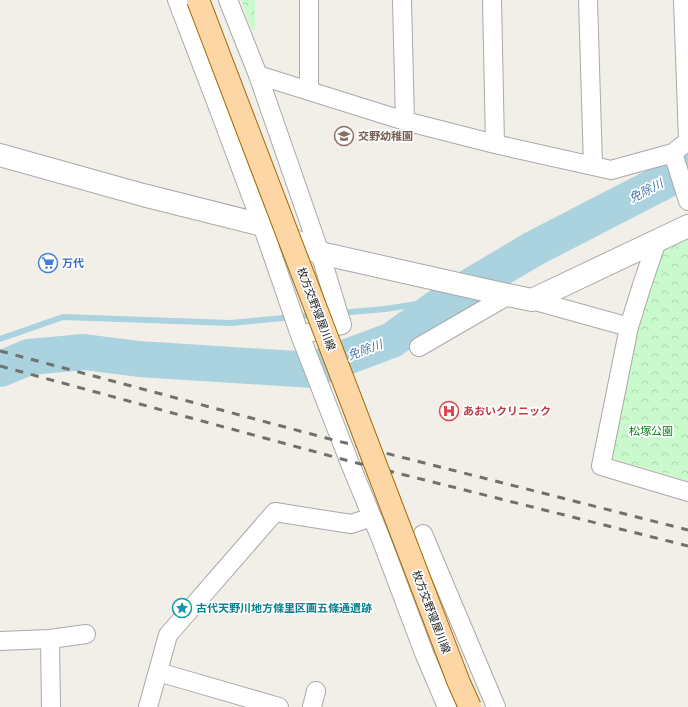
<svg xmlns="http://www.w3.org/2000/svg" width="688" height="707" font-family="Roboto,'Noto Sans JP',sans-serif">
  <defs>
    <pattern id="park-crowns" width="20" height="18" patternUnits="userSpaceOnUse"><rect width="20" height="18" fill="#c8facc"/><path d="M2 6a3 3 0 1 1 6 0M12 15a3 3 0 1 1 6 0" fill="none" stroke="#acd6af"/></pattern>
  </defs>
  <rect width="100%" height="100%" fill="#f2efe9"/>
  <path fill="url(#park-crowns)" d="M241,0h14v30h-3z
    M688,235v246l-80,-24 30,-135 24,-75z"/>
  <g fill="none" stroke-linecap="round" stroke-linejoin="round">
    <path stroke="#aad3df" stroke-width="6" d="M339,313l46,-4 64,-10
      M0,339l63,-22 168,6 83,-8"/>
    <path stroke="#aad3df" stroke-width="36" d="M0,369l29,-12 55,-5 55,7 173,11 80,-30 57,-41 84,-50 155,-80"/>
    <defs>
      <path id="minor" d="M177,0l41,107 44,118 38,110 49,126 32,78 43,114 23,54
        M228,0l30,75 62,178 22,72 -42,10
        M309,0v91
        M402,0l3,121
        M492,0l3,144
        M588,0l5,166
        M683,0l5,141
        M258,75l147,46 90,23 116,26 62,-17 15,-12
        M673,153l15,48
        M657,241l-15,44 -13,42 -28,139 87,26
        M532,300l97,27
        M419,347l90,-52
        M423,534l73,173
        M50,639l1,68
        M0,641l50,-2 36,-5
        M158,672l121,35
        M148,707l20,-72 107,-123 76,12 21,-7
        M312,707l4,-16"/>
      <path id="tertiary" d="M0,155l143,40 119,30 58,28 178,40 34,7 156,-74"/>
    </defs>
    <use href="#minor" stroke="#a9a9a9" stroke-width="20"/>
    <use href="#tertiary" stroke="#a9a9a9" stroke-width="24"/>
    <use href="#minor" stroke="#fff" stroke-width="18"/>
    <use href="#tertiary" stroke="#fff" stroke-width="22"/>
    <path stroke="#707070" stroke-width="3" stroke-dasharray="8 8" stroke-linecap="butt" d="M0,351l326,87 362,92
      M0,366l349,95 339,85"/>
    <defs>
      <path id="primary-bridge" d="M198,0l261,683 11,24"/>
    </defs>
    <use href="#primary-bridge" stroke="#a06b00" stroke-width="24" stroke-linecap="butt"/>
    <use href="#primary-bridge" stroke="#fcd6a4" stroke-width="22"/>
  </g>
  <defs>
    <symbol id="school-ring" viewBox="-11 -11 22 22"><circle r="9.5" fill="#fff" stroke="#8d6e63" stroke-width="1.5"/><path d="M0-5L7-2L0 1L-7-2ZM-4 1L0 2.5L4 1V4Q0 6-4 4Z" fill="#8d6e63"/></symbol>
    <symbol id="supermarket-ring" viewBox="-11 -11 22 22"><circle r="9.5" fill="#fff" stroke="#3f7fe0" stroke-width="1.5"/><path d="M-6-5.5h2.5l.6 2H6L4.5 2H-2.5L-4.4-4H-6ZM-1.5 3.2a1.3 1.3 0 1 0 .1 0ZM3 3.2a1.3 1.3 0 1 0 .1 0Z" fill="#3f7fe0"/></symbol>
    <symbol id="hospital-ring" viewBox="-11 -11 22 22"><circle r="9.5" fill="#fff" stroke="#e0444e" stroke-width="1.5"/><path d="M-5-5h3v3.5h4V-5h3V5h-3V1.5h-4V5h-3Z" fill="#e0444e"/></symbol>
    <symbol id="sight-ring" viewBox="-11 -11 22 22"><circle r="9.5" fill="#fff" stroke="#0f9aa8" stroke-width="1.5"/><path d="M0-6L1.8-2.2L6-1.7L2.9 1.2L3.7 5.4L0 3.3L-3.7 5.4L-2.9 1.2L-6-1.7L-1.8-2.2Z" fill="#0f9aa8"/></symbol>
  </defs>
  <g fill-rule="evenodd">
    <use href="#school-ring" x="333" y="125" width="22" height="22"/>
    <use href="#supermarket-ring" x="37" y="252" width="22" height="22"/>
    <use href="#hospital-ring" x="438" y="400" width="22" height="22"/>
    <use href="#sight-ring" x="171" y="597" width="22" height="22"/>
  </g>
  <g text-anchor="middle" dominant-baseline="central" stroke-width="3.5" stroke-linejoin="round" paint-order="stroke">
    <g font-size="11" font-weight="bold" fill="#785e54" stroke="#fff" text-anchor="start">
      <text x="358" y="136">交野幼稚園</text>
    </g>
    <g font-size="11" font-weight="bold" fill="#366cbe" stroke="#fff" text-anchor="start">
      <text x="62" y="263">万代</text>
    </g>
    <g font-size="11" fill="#222" stroke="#fff">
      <text transform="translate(316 309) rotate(69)">枚方交野寝屋川線</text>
      <text transform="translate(431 612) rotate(69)">枚方交野寝屋川線</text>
    </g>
    <g font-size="11" font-weight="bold" fill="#be3a42" stroke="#fff" text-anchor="start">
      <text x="463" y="411">あおいクリニック</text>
    </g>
    <g font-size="11" fill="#0c8416" stroke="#fff">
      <text x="651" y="431">松塚公園</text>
    </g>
    <g font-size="11" font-weight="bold" fill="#0d838f" stroke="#fff" text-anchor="start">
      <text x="196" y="608">古代天野川地方條里区画五條通遺跡</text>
    </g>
    <g font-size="12" font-style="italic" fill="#4a7aab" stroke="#fff">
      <text transform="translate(646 191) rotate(-27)">免除川</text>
      <text transform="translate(365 350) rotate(-20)">免除川</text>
    </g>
  </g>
</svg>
